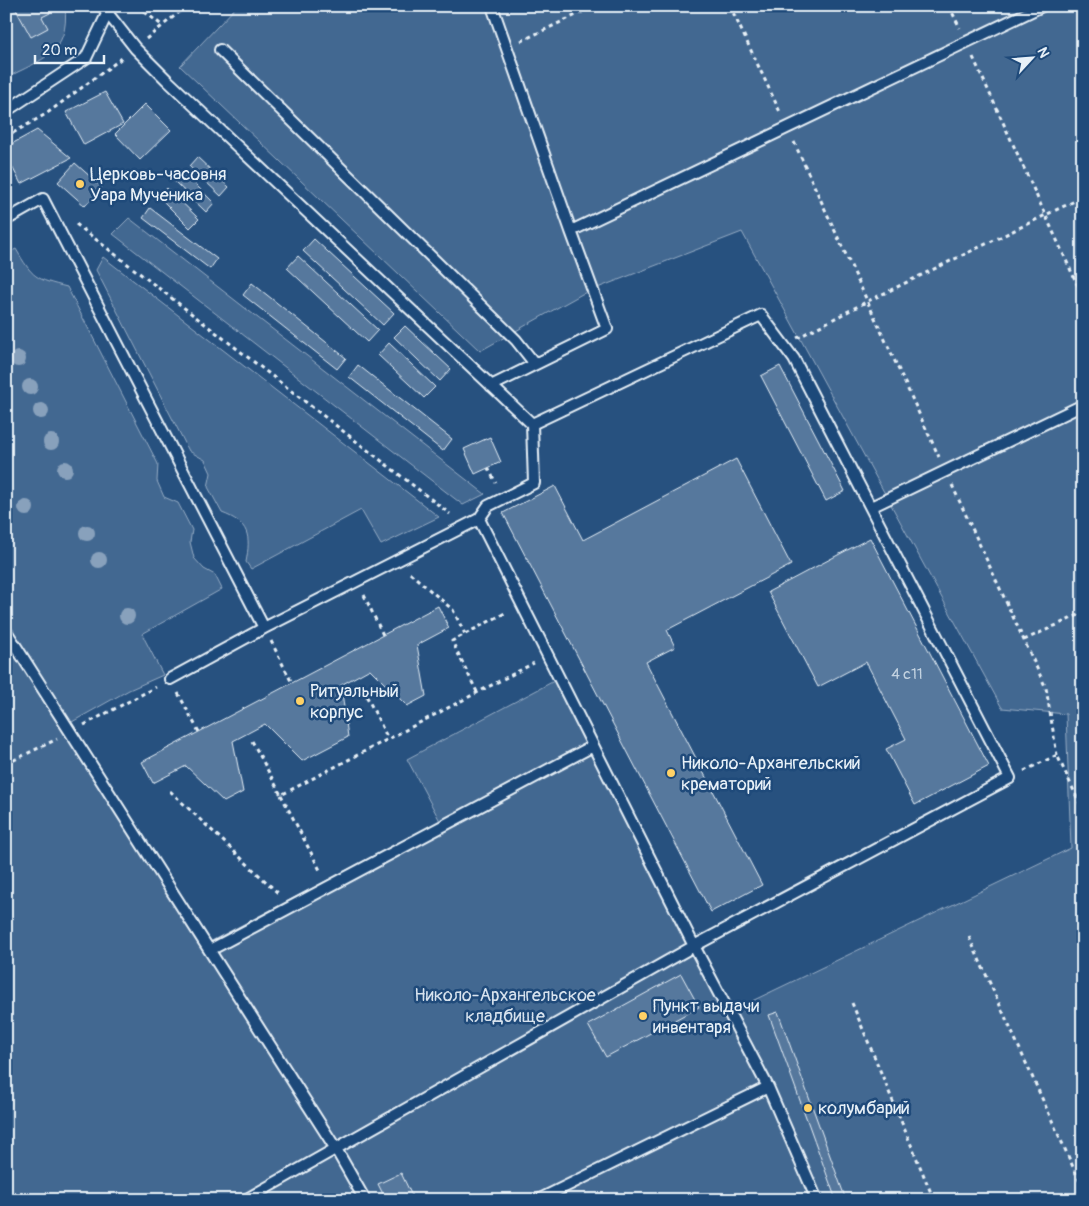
<svg xmlns="http://www.w3.org/2000/svg" width="1089" height="1206" font-family="Pangolin,sans-serif">
  <rect width="100%" height="100%" fill="#27517f"/>
  <filter id="ink" filterUnits="userSpaceOnUse"><feTurbulence type="fractalNoise" baseFrequency=".02" numOctaves="2"/><feDisplacementMap in="SourceGraphic" scale="10" xChannelSelector="R" yChannelSelector="G"/><feConvolveMatrix kernelMatrix="1 2 1 2 8 2 1 2 1" color-interpolation-filters="sRGB"/></filter>
  <g filter="url(#ink)">
    <path fill="#436891" stroke="#96acc4" d="M6,6h59c5,48 -23,53 -59,72z
      M237,6h846v1194h-1077v-946l10,-5c17,29 19,30 51,38l91,177 -1,17 7,16 14,6 14,27 -2,12 4,16 10,11 11,6 7,14 -80,45 21,41 -34,15 -66,37 137,220 240,-126 -33,-62 147,-78 140,265 33,67 344,-165 -5,-134 -64,-6 -260,-476 -160,62 -102,57 -300,-285z
      M129,218l356,276 -22,11 -350,-271z
      M103,257l336,260 -58,28 -20,-35 -110,59 -5,-7c5,-27 3,-39 -24,-49l-14,-26 3,-14 -6,-13 -16,-9 -93,-181z"/>
    <path fill="#57789d" stroke="#e8f1f8" d="M14,6h33l3,7 -8,4 6,11 -17,9z
      M105,92l18,32 -39,21 -18,-33z
      M145,104l26,26 -31,30 -25,-26z
      M37,130l34,28 -50,26 -15,-29v-8z
      M197,157l32,30 -8,9 -32,-30z
      M75,163l27,24 -17,19 -27,-24z
      M183,172l31,31 -8,9 -32,-31z
      M167,188l32,31 -9,9 -31,-31z
      M150,208l67,51 -7,10 -67,-51z
      M314,239l80,74 -11,12 -80,-74z
      M298,256l80,74 -11,12 -80,-74z
      M252,283l94,75 -9,11 -94,-74z
      M405,326l46,43 -11,12 -46,-44z
      M389,343l46,44 -11,11 -46,-43z
      M358,365l94,74 -9,12 -94,-74z
      M780,366l65,125 -19,10 -65,-125z
      M490,437l11,25 -26,12 -11,-25z
      M736,459l55,106 -124,65 8,17 -29,15 116,223 -51,27 -208,-399 52,-27 28,54z
      M870,538l119,228 -74,39 -29,-56 20,-10 -40,-77 -48,25 -50,-95z
      M438,606l11,22 -32,17 9,51 -19,10 -37,-37 -29,16 7,52 -46,24 -37,-37 -32,17 10,51 -19,10 -38,-36 -33,17 -11,-21z
      M681,974l18,33 -93,50 -18,-32z
      M778,1012l68,188h-10l-67,-185z
      M401,1173l12,25 -4,2h-23l-8,-16z"/>
    <g fill="none" stroke-linecap="round" stroke-linejoin="round">
      <defs>
        <path id="lane" d="M102,6l33,42 32,32 365,344 229,-109 33,44 216,419 -316,168 74,141 49,113
          M492,6l79,225
          M220,50l296,290 19,24
          M6,111l80,-53 22,-46 4,-6
          M6,220l37,-21 221,429
          M491,386l116,-57 -36,-98 471,-225
          M871,507l212,-102
          M479,519l9,-13 46,-23 -2,-59
          M6,631l330,518 29,51
          M170,679l94,-51 215,-109 215,427 -449,254
          M210,950l383,-204
          M538,1200l230,-113"/>
      </defs>
      <use href="#lane" stroke="#e8f1f8" stroke-width="14"/>
      <path stroke="#e8f1f8" stroke-width="3" stroke-dasharray="4 4" stroke-linecap="butt" d="M145,6l-3,4 21,16
        M730,6l51,108
        M949,6l11,22
        M146,39l41,-33
        M521,41l74,-35
        M973,57l110,240
        M6,137l40,-23 76,-56
        M794,142l145,315
        M76,224l374,290
        M797,338l71,-37 215,-104
        M488,468l8,15
        M952,485l94,203 11,67
        M410,573l43,37 12,24
        M364,595l19,40
        M1024,640l59,-27
        M271,641l21,42
        M363,689l25,50
        M477,692l-25,-51 55,-29
        M178,693l21,39
        M84,725l72,-38
        M252,741l29,54 253,-132
        M6,764l51,-25
        M1024,771l33,-16 26,55
        M170,791l109,103
        M281,795l40,77
        M969,937l114,252
        M852,1003l82,197"/>
      <use href="#lane" stroke="#1f4a7a" stroke-width="10"/>
    </g>
    <g fill="#88a1bc">
      <circle cx="18" cy="359" r="8"/>
      <circle cx="30" cy="387" r="8"/>
      <circle cx="41" cy="411" r="8"/>
      <circle cx="51" cy="442" r="8"/>
      <circle cx="65" cy="469" r="8"/>
      <circle cx="26" cy="508" r="8"/>
      <circle cx="87" cy="533" r="8"/>
      <circle cx="99" cy="560" r="8"/>
      <circle cx="127" cy="616" r="8"/>
    </g>
  </g>
  <g fill="#ffd166" stroke="#1f4a7a" stroke-width="2">
    <circle cx="80" cy="184" r="5"/>
    <circle cx="300" cy="701" r="5"/>
    <circle cx="671" cy="773" r="5"/>
    <circle cx="643" cy="1016" r="5"/>
    <circle cx="808" cy="1108" r="5"/>
  </g>
  <g text-anchor="middle" dominant-baseline="central" stroke-width="5" stroke-linejoin="round" paint-order="stroke">
    <g font-size="15" fill="#c4d3e1">
      <text x="907" y="674">4 с11</text>
    </g>
    <g font-size="18" fill="#e8f1f8" stroke="#1f4a7a" text-anchor="start">
      <text x="90" y="174">Церковь-часовня<tspan x="90" dy="21">Уара Мученика</tspan></text>
      <text x="310" y="691">Ритуальный<tspan x="310" dy="21">корпус</tspan></text>
      <text x="681" y="763">Николо-Архангельский<tspan x="681" dy="21">крематорий</tspan></text>
      <text x="653" y="1006">Пункт выдачи<tspan x="653" dy="21">инвентаря</tspan></text>
      <text x="818" y="1108">колумбарий</text>
    </g>
    <g font-size="18" fill="#d8e3ee" stroke="#1f4a7a">
      <text x="505" y="995">Николо-Архангельское<tspan x="505" dy="21">кладбище</tspan></text>
    </g>
  </g>
  <rect width="1089" height="1206" fill="none" stroke="#1f4a7a" stroke-width="25"/>
  <rect x="12" y="12" width="1064" height="1181" fill="none" stroke="#e8f1f8" stroke-width="2" filter="url(#ink)"/>
  <g transform="translate(1032 58) rotate(64)" stroke="#1f4a7a" stroke-width="4" paint-order="stroke">
  <path d="M0-4L9 19L0 12L-9 19Z" fill="#e8f1f8"/>
  <text y="-8" font-size="14" font-weight="bold" text-anchor="middle" fill="#e8f1f8">N</text>
  </g>
  <path d="M35 55v8h69v-8" fill="none" stroke="#e8f1f8" stroke-width="2.5"/>
  <text x="42" y="55" font-size="15" fill="#e8f1f8" stroke="#1f4a7a" stroke-width="4" paint-order="stroke">20 m</text>
</svg>
